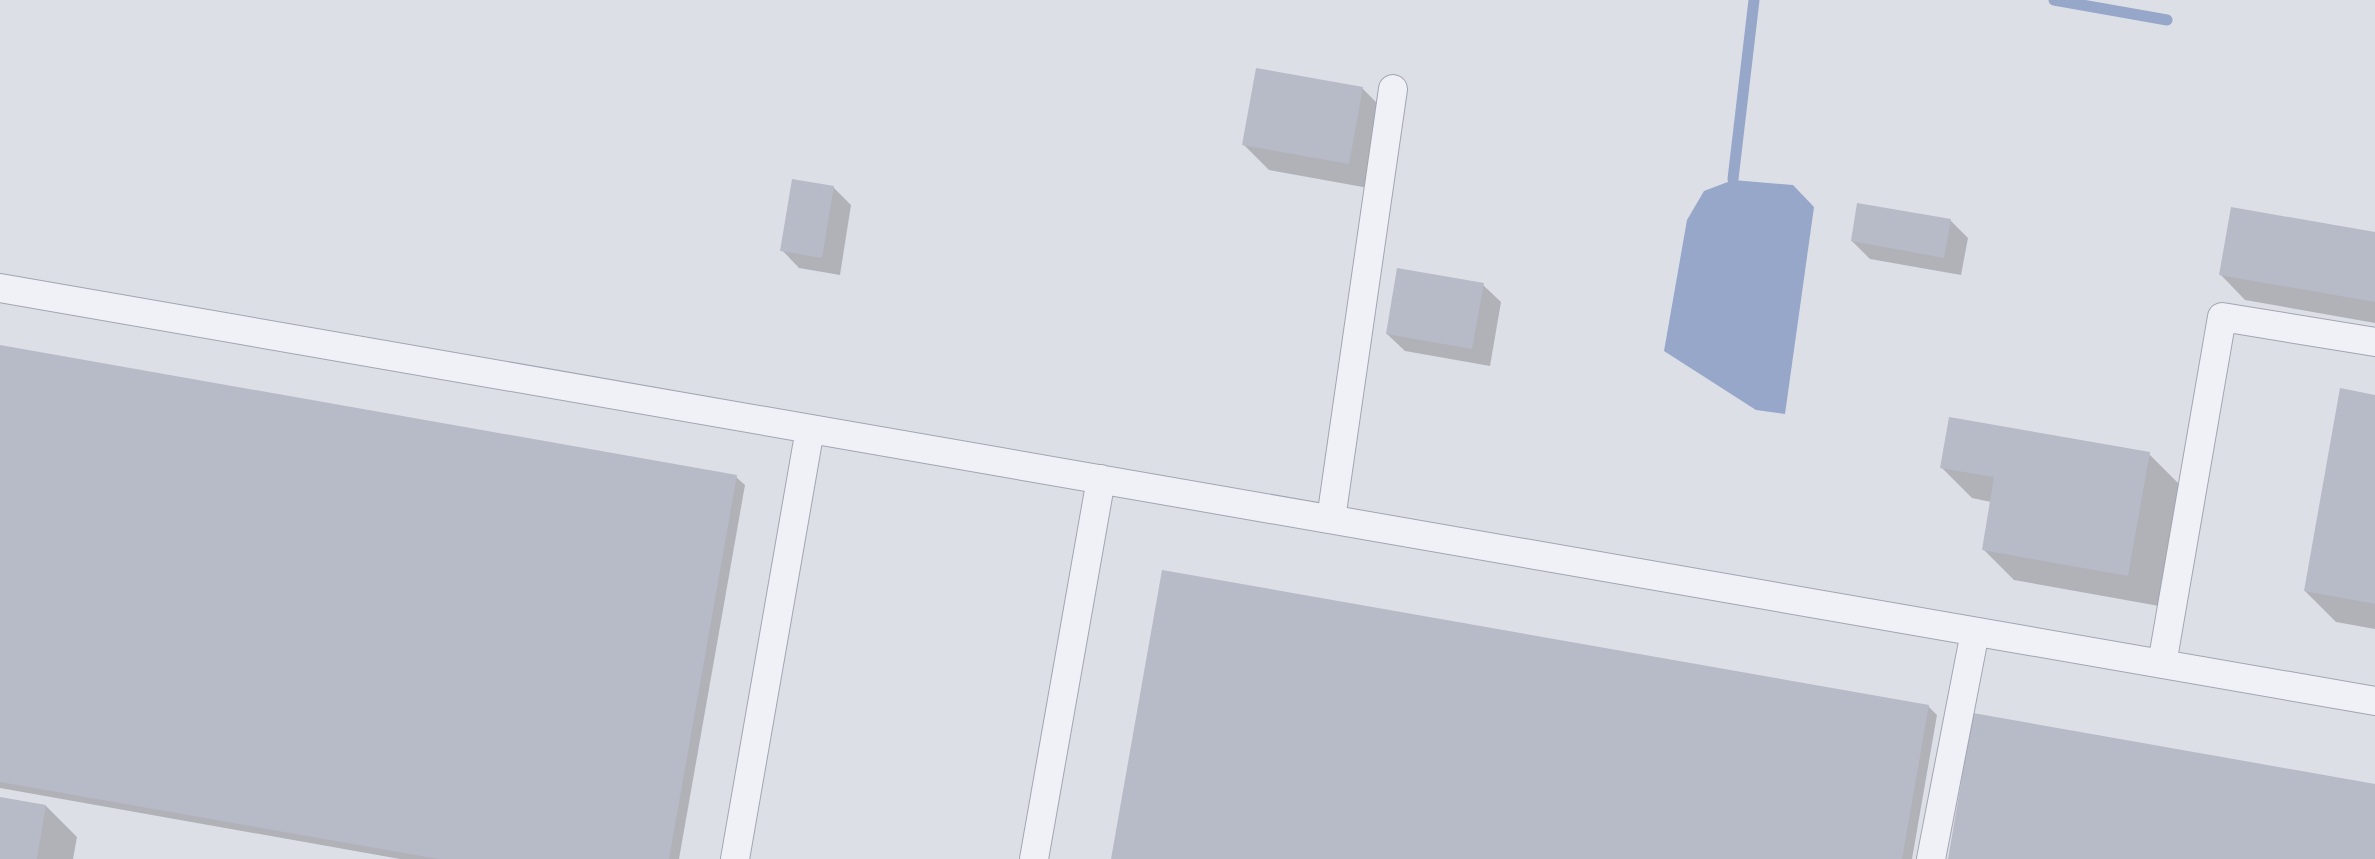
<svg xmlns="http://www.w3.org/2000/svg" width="2375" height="859" font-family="'PT Sans',sans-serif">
  <rect width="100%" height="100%" fill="#dddfe7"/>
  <path fill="#96a7c9" d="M1733,180l60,5 21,22 -29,207 -29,-4 -92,-59 23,-131 17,-29z"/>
  <path fill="#0003" d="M1362,88l25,25 -13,76 -105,-19 -25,-25z
    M833,187l18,18 -11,70 -41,-7 -17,-18z
    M1950,220l18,18 -7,37 -91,-16 -18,-18z
    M2375,234v89l-130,-23 -25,-26z
    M1483,285l18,17 -11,64 -85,-15 -18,-17z
    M0,347l736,130 9,8 -66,374h-279l-400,-71z
    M2375,396v233l-39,-7 -31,-31z
    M2149,454l31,31 -21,121 -145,-26 -31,-31 8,-47 -19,-4 -31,-31z
    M1928,706l9,9 -25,144h-800z
    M0,798l46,8 31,31 -4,22h-73z"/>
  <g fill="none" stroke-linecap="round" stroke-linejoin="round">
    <path stroke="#96a7c9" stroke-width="11" d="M2054,0l113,20
      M1733,179l21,-179"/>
  </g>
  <path fill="#b7bac7" d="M1256,68l107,19 -14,77 -107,-19z
    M792,179l42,7 -12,72 -42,-7z
    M1857,203l94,16 -7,39 -93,-17z
    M2231,207l144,25v70l-156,-27z
    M1397,268l87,15 -12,66 -86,-15z
    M0,345l737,130 -68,384h-231l-438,-77z
    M2340,388l35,7v209l-71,-13z
    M1949,417l201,35 -22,124 -146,-26 12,-73 -54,-9z
    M1162,570l767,135 -27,154h-791z
    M1973,713l402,71v75h-427z
    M0,797l46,8 -9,54h-37z"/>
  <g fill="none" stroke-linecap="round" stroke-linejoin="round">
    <defs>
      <path id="minor" d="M0,288l2375,413
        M1331,519l62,-430
        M2162,664l60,-347 153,25
        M735,859l75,-430
        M1034,859l67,-380
        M1931,859l44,-227"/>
    </defs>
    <use href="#minor" stroke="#a2a5b1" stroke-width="30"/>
    <use href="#minor" stroke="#eff1f6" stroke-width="28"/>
  </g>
</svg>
